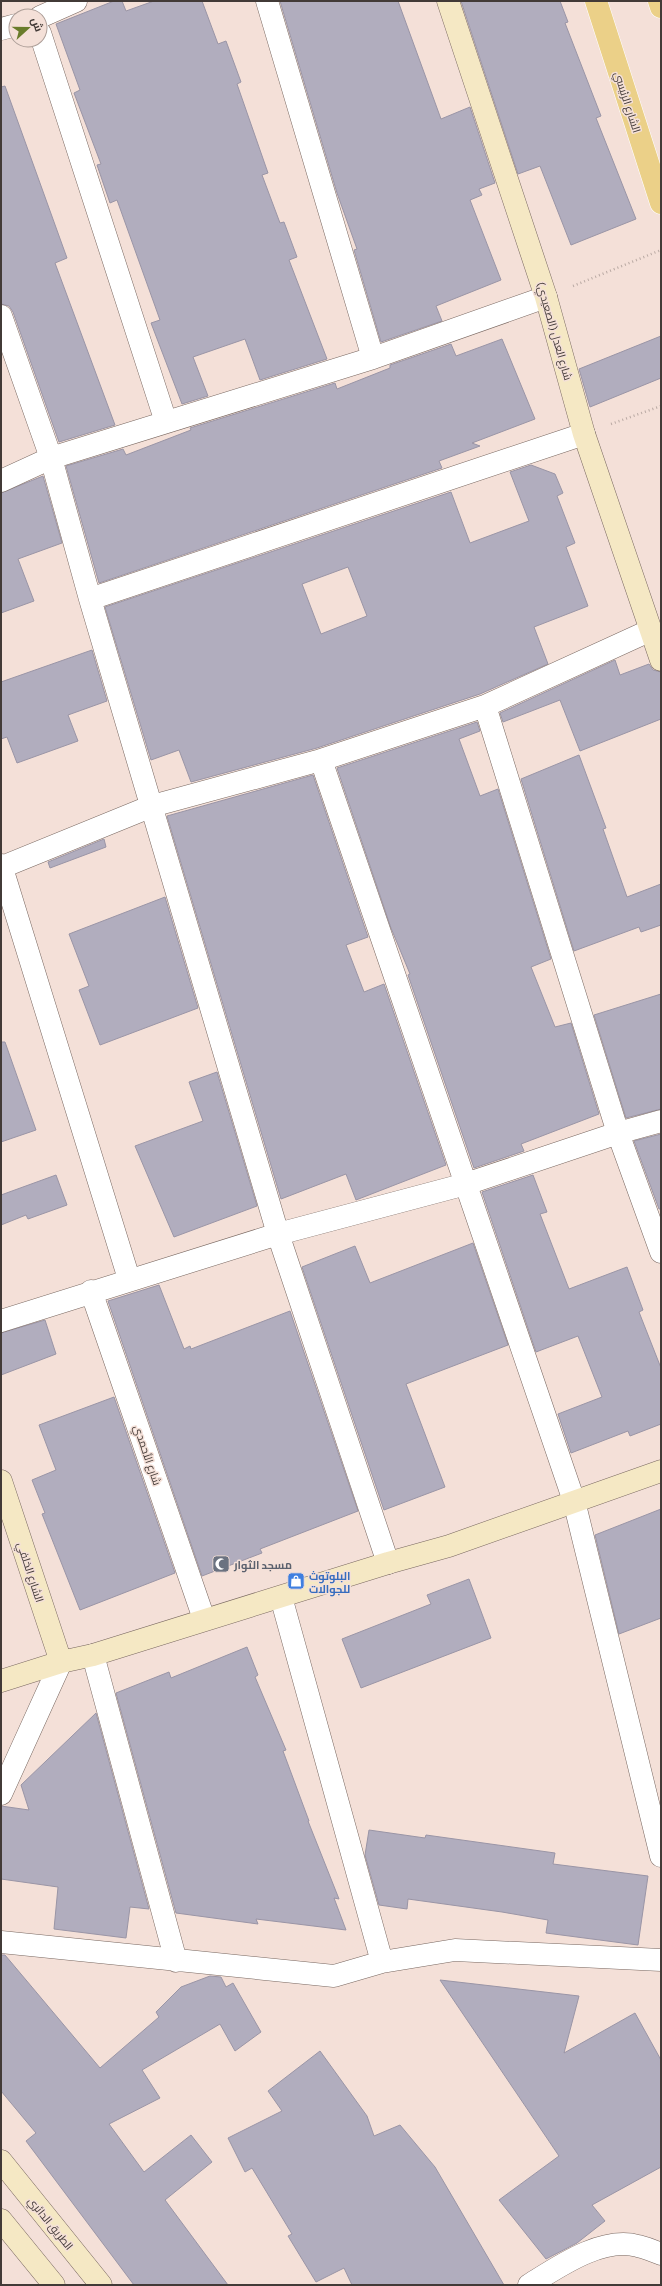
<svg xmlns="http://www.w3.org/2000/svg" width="662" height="2286" font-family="Commissioner,Cairo,sans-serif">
  <rect width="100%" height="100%" fill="#f4e0d8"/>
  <path fill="#b1adbe" stroke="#9a95a6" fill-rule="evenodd" d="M114,1h8l4,10 28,-10h48l16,43 8,-3 15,41 -4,2 31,89 -6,2 18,48 4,-1 13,35 -8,3 38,99 -67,21 -15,-41 -52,18 15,39 -26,8 -31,-81 9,-3 -43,-120 -7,3 -13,-38 4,-1 -27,-71 6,-3 -24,-66z
    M280,1h118l43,118 29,-12 25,76 -16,6 3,6 -12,5 31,80 -65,26 6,15 -61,21 -27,-92 3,-1 -20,-56z
    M461,1h99l8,21 -3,1 36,93 -5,2 40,101 -65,26 -31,-79 -22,8z
    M5,86l62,172 -12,5 60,162 -56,17 -46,-130 -4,-6 -8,-2v-217z
    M661,336v42l-71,29 -11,-38z
    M502,339l33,80 -63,24 8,3 -41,15 3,7 -343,115 -33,-117 57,-17 3,6 65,-25 -1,-2 145,-45 2,6 53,-21v-3l61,-21 5,12z
    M531,465l24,9 8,19 -6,3 18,47 -9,4 22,59 -54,21 14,37 -68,30 -163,54 -126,34 -12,-32 -28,10 -46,-153 346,-115 19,51 59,-22 -19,-49zM348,567l19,49 -46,18 -19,-50z
    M43,476l19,67 -44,16 16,42 -33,12v-120z
    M92,650l15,51 -39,14 10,26 -61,22 -10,-26 -6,2v-57z
    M615,660l5,15 29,-11 4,6 8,2v47l-81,32 -20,-51 -57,22 -3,-9z
    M477,722l3,9 -21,8 21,57 18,-7 53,170 -20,8 24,60 16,-4 28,91 -78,30 3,7 -50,17 -66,-193 2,-1 -19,-46 -54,-160z
    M579,755l27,73 -3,1 24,68 34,-13v41l-20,7 -2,-5 -65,24 -53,-172z
    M313,775l55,162 -22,8 18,47 20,-8 62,181 -90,35 -10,-26 -65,25 -114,-383z
    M104,839l2,8 -56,21 -2,-6z
    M165,897l33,111 -98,37 -21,-55 10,-4 -20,-52z
    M661,994v115l-35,9 -32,-103z
    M1,1042h4l31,88 -35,12z
    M217,1072l40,134 -83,31 -39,-91 68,-25 -14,-39z
    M661,1134v75h-2l-25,-68z
    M56,1175l11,30 -39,14 -2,-4 -25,10v-30z
    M533,1175l14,37 -7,2 29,75 58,-22 16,43 -4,2 22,56v56l-31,12 -2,-5 -57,22 -13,-39 44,-17 -24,-61 -42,16 -54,-160z
    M473,1243l35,102 -102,39 39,103 -61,23 -82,-243 53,-21 15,37z
    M159,1285l25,64 6,-3 1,3 99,-38 68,200 -98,38 2,4 -60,23 -94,-275z
    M45,1320l11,34 -55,21v-42z
    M114,1397l61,176 -95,37 -38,-96 3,-1 -13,-33 24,-10 -17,-45z
    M661,1509v109l-42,16 -24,-99z
    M469,1579l22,59 -130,50 -19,-49 89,-35 -4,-9z
    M247,1647l11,28 -3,2 31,73 -3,1 26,70h-1l31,78 -5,-1 12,32 -90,-11 2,5 -82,-11 -60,-220 53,-21 2,6z
    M96,1713l53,196 -19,-2 -4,31 -72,-9 4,-42 -57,-8v-73l28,4 -8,-25z
    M369,1830l56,8 1,-3 129,18 -2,11 95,12 -10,69 -92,-12 2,-13 -46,-8 -94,-13 -1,10 -28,-4 -14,-50z
    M1,1955h4l95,113 59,-51 -3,-5 25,-25 29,-11 11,1 5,10 7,-4 28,49 -26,19 -15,-27 -78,46 18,28 -51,26 35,48 47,-37 21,27 -47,38 63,85h-94l-108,-144 10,-8 -35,-42z
    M440,1980l139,16 -15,57 71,-40 26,47v107l-69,38 13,16 -28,22 -31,16 -47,-59 60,-44z
    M320,2051l47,65 7,20 26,-11 35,42 69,118h-152l-8,-17 -28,14 -28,-46 4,-2 -40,-66 -7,4 -17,-34 54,-27 -14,-20z"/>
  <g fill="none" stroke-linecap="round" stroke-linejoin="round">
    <defs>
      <path id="street" d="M267,1l106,357
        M40,17l36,-16
        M1,29l15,-4
        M40,33l126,389
        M1,316l50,142 39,141 188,635 110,329
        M1,481l50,-23 322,-100 173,-61
        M90,599l494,-165
        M485,706l133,427 43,119
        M321,760l253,741 87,355
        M1,865l128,414
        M2,867l150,-61 169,-46 164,-54 166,-76
        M91,1291l113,328
        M1,1321l277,-87 188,-50 152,-51 43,-12
        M281,1597l101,365
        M93,1655l83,306
        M1,1794l60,-132
        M1,1942l333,34 48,-14 73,-12 206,10
        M529,2285c29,-18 73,-49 109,-39 8,2 16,5 23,8"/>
      <path id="secondary" d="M448,1l98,296 38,137 77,226
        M1,1481l60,181
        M1,1681l60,-19 32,-7 295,-92 61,-17 212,-75
        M1,2161l100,124
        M1,2220l53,65"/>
      <path id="primary" d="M596,1l65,202
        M659,1l2,6"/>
    </defs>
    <use href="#street" stroke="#786760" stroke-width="23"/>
    <use href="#secondary" stroke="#786760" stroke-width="23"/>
    <use href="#primary" stroke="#fff" stroke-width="23"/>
    <path stroke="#b9a9a3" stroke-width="2.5" stroke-dasharray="1 3" stroke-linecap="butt" d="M573,286l88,-36
      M611,424l50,-18"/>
    <use href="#street" stroke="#fff" stroke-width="22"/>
    <use href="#secondary" stroke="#f5e8c4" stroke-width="22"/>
    <use href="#primary" stroke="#ebd088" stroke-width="22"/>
  </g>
  <defs>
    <symbol id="mosque-square" viewBox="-11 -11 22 22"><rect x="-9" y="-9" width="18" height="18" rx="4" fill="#6b7280" stroke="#f4e0d8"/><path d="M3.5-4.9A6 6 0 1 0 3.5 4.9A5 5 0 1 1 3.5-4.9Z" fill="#fff"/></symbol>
    <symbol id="shop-square" viewBox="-11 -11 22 22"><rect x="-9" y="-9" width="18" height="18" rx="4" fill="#3f7fe0" stroke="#f4e0d8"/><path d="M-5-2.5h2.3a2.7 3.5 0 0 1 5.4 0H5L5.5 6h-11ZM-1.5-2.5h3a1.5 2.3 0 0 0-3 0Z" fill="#fff"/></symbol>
  </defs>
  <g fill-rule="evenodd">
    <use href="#mosque-square" x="211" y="1554" width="20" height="20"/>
    <use href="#shop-square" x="286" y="1571" width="20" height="20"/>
  </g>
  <g text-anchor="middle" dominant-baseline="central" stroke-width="3" stroke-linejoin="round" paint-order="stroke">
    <g font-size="11" fill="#423a37" stroke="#f4e0d8">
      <text transform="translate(628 102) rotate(72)">الشارع الرئيسي</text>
      <text transform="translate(555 331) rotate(74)">شارع العدل (الصعيدي)</text>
      <text transform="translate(148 1455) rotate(71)">شارع الأحمدي</text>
      <text transform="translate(31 1572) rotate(72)">الشارع الخلفي</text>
      <text transform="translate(51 2223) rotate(51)">الطريق الدائري</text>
    </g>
    <g font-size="11" font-weight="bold" fill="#5b616d" stroke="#f4e0d8" text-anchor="start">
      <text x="234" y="1564">مسجد الثوار</text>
    </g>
    <g font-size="11" font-weight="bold" fill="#366cbe" stroke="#f4e0d8" text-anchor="start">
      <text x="309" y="1575">البلوتوث<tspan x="309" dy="13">للجوالات</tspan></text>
    </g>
  </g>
  <rect width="662" height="2286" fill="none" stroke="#423a37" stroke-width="4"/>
  <g transform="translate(28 28) rotate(69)"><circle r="19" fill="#f4e0d8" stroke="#ad9e98"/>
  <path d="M0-3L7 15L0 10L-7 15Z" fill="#697c2b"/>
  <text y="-6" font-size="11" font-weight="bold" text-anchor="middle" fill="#423a37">ش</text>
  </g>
</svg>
